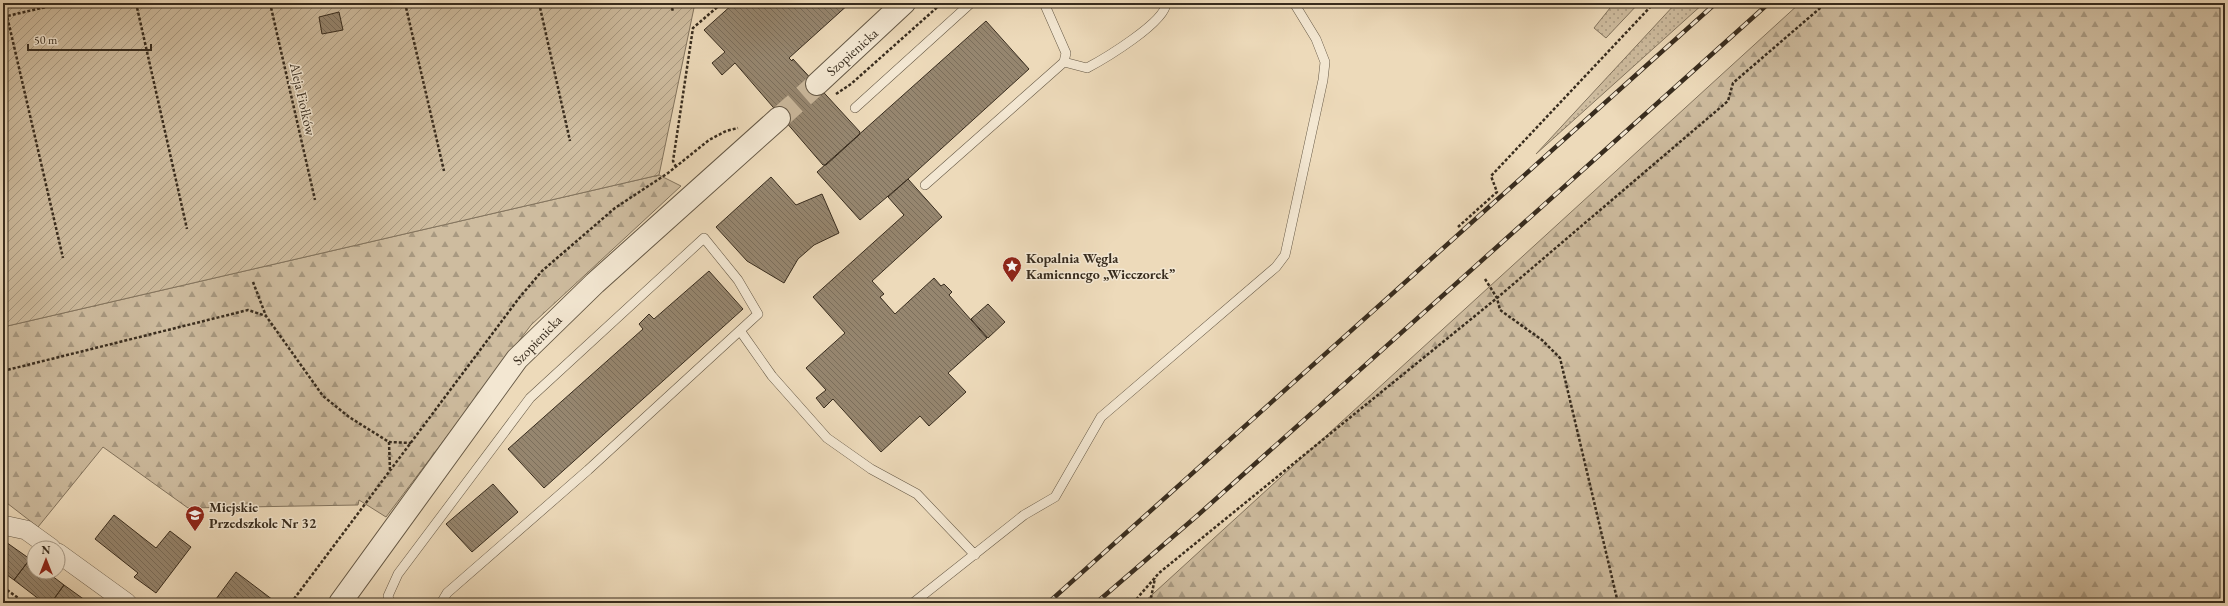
<svg xmlns="http://www.w3.org/2000/svg" width="2228" height="606" font-family="'EB Garamond',serif">
  <defs>
    <pattern id="grass-dots" width="8" height="8" patternUnits="userSpaceOnUse"><rect width="8" height="8" fill="#cebc9f"/><path d="M2 2h.1M6 6h.1" fill="none" stroke="#a89981" stroke-width="1.8" stroke-linecap="round"/></pattern>
    <pattern id="forest-firs" width="22" height="20" patternUnits="userSpaceOnUse"><rect width="22" height="20" fill="#cebc9f"/><path d="M5 1l3.5 6h-7zM16 11l3.5 6h-7z" fill="#a89981"/></pattern>
    <pattern id="garden-furrows" width="10" height="10" patternUnits="userSpaceOnUse"><rect width="10" height="10" fill="#cebc9f"/><path d="M-1 1l2-2M0 10L10 0M9 11l2-2" fill="none" stroke="#a89981"/></pattern>
    <pattern id="building-back-hatch" width="6" height="6" patternUnits="userSpaceOnUse"><rect width="6" height="6" fill="#96866f"/><path d="M-1 5l2 2M0 0l6 6M5-1l2 2" fill="none" stroke="#7b6e5b"/></pattern>
  </defs>
  <rect width="100%" height="100%" fill="#eddaba"/>
  <filter id="stains"><feTurbulence type="fractalNoise" baseFrequency=".005" numOctaves="4"/><feColorMatrix values="0 0 0 0 .2 0 0 0 0 .09 0 0 0 0 .02 0 0 0 .5 -.17"/></filter>
  <radialGradient id="worn" r=".72"><stop offset=".6" stop-color="#630" stop-opacity="0"/><stop offset="1" stop-color="#630" stop-opacity=".3"/></radialGradient>
  <path fill="url(#grass-dots)" stroke="#83745e" d="M1614,3h25l-33,35 -12,-10z
    M1676,3h28l-168,151z"/>
  <path fill="url(#forest-firs)" stroke="#83745e" d="M1800,3h425v600h-1082z
    M659,175l22,11 -150,139 -145,192 -27,-17 -1,5 -170,3 -85,-61 -65,80 -35,-27v-173z"/>
  <path fill="url(#garden-furrows)" stroke="#83745e" d="M3,3h692l-36,172 -656,152z"/>
  <path fill="url(#building-back-hatch)" stroke="#382c1e" d="M734,3h116l-61,55 3,3 1,-2 67,73 -1,3 -33,30h-3l-88,-102 -13,12 -10,-12 13,-11 -21,-22z
    M339,12l4,18 -21,4 -3,-17z
    M986,21l43,48 -121,110 -48,41 -43,-48z
    M771,177l25,28 26,-11 17,39 -25,12 -16,14 -14,24 -37,-22 -31,-34z
    M908,179l34,38 -70,64 12,13 -4,3 15,17 39,-36 7,8 3,-2 8,8 -3,3 38,43 -39,35 18,19 -37,34 -9,-10 -39,36 -48,-53 -9,9 -8,-10 10,-8 -20,-22 39,-35 -32,-36 91,-82 -16,-18z
    M709,271l34,38 -199,179 -36,-39 135,-120 -4,-5 10,-10 5,5z
    M988,304l17,18 -17,16 -17,-19z
    M493,484l25,28 -46,40 -26,-28z
    M114,515l42,33 14,-17 21,16 -35,46 -22,-16 4,-4 -43,-34z
    M3,540l27,19 -16,21 -11,-8z
    M30,559l4,3v10h13l17,13 -13,18h-7l-30,-23z
    M236,572l37,28 -2,3h-58z
    M64,585l25,18h-38z"/>
  <g fill="none" stroke-linecap="round" stroke-linejoin="round">
    <path stroke="#c9b79b" stroke-width="22" stroke-dasharray="22 11" stroke-linecap="butt" d="M779,118l38,-34"/>
    <defs>
      <path id="service" d="M1064,62l23,6c17,-9 79,-46 79,-65
        M855,108l116,-105
        M925,185l139,-123 2,-9 -22,-50
        M741,332l31,44 55,62 44,31 46,25 58,61
        M390,603l-2,-7 10,-22 132,-176 174,-160 34,42 20,34 -170,156 -141,123 -6,10
        M913,603l111,-88 31,-18 46,-80 175,-150 9,-12 38,-175 2,-18 -9,-23 -22,-36"/>
      <path id="minor" d="M3,525l23,5 25,18
        M58,553l69,50"/>
      <path id="tertiary" d="M817,84l87,-81
        M340,603l177,-244 78,-76 184,-165"/>
    </defs>
    <use href="#service" stroke="#655845" stroke-width="10"/>
    <use href="#minor" stroke="#655845" stroke-width="20"/>
    <use href="#tertiary" stroke="#655845" stroke-width="24"/>
    <path stroke="#382c1e" stroke-width="2.5" stroke-dasharray="3 2" stroke-linecap="butt" d="M4,3l59,255
      M136,3l51,226
      M270,3l45,197
      M405,3l39,168
      M539,3l31,138
      M671,3l2,9
      M3,17l60,-14
      M836,94l15,-10 91,-81
      M676,167l-3,-6 20,-133 29,-25
      M1458,227l39,-35 -6,-16 163,-173
      M1485,279l12,19 3,12 42,30 18,18 58,245
      M253,282l13,34 57,80 26,21 40,25 22,1
      M3,371l245,-61 18,6
      M389,442l1,29
      M3,587l22,16
      M291,603l228,-305 23,-27 73,-63 53,-35 41,-33 17,-9 12,-3
      M1133,603l26,-30 338,-275 231,-197 5,-18 93,-80
      M1150,603l5,-25"/>
    <use href="#service" stroke="#f3e7d2" stroke-width="9"/>
    <use href="#minor" stroke="#f3e7d2" stroke-width="19"/>
    <use href="#tertiary" stroke="#f3e7d2" stroke-width="22"/>
    <defs>
      <path id="rail" d="M1048,603l668,-600
        M1096,603l102,-88 571,-512"/>
    </defs>
    <use href="#rail" stroke="#382c1e" stroke-width="4.5"/>
    <use href="#rail" stroke="#f3e7d2" stroke-width="3" stroke-dasharray="9" stroke-linecap="butt"/>
  </g>
  <defs>
    <symbol id="sight-pin" viewBox="-11 -11 22 30"><path d="M0 17L-7.5 6A9.5 9.5 0 1 1 7.5 6Z" fill="#8f2418" stroke="#f3e7d2"/><path d="M0-6L1.8-2.2L6-1.7L2.9 1.2L3.7 5.4L0 3.3L-3.7 5.4L-2.9 1.2L-6-1.7L-1.8-2.2Z" fill="#fff"/></symbol>
    <symbol id="school-pin" viewBox="-11 -11 22 30"><path d="M0 17L-7.5 6A9.5 9.5 0 1 1 7.5 6Z" fill="#8f2418" stroke="#f3e7d2"/><path d="M0-5L7-2L0 1L-7-2ZM-4 1L0 2.5L4 1V4Q0 6-4 4Z" fill="#fff"/></symbol>
  </defs>
  <g fill-rule="evenodd">
    <use href="#sight-pin" x="1001" y="255" width="22" height="30"/>
    <use href="#school-pin" x="184" y="504" width="22" height="30"/>
  </g>
  <g text-anchor="middle" dominant-baseline="central" stroke-width="3" stroke-linejoin="round" paint-order="stroke">
    <g font-size="14" fill="#382c1e" stroke="#f3e7d2">
      <text transform="translate(852 52) rotate(-42)">Szopienicka</text>
      <text transform="translate(303 99) rotate(77)">Aleja Fiołków</text>
      <text transform="translate(537 340) rotate(-46)">Szopienicka</text>
    </g>
    <g font-size="14" font-weight="bold" fill="#382c1e" stroke="#f3e7d2" text-anchor="start">
      <text x="1026" y="258">Kopalnia Węgla<tspan x="1026" dy="16">Kamiennego „Wieczorek”</tspan></text>
      <text x="209" y="507">Miejskie<tspan x="209" dy="16">Przedszkole Nr 32</tspan></text>
    </g>
  </g>
  <rect width="2228" height="606" fill="none" stroke="#eddaba" stroke-width="16"/>
  <rect x="4" y="4" width="2220" height="598" fill="none" stroke="#382c1e" stroke-width="2"/>
  <rect x="8" y="8" width="2212" height="590" fill="none" stroke="#382c1e"/>
  <g transform="translate(46 560)"><circle r="19" fill="#f3e7d2" stroke="#a89c8a"/>
  <path d="M0-3L7 15L0 10L-7 15Z" fill="#8f2418"/>
  <text y="-6" font-size="11" font-weight="bold" text-anchor="middle" fill="#382c1e">N</text>
  </g>
  <path d="M28 44v6h123v-6" fill="none" stroke="#382c1e" stroke-width="2"/>
  <text x="34" y="44" font-size="12" fill="#382c1e" stroke="#f3e7d2" stroke-width="3" paint-order="stroke">50 m</text>
  <rect width="100%" height="100%" filter="url(#stains)"/>
  <rect width="100%" height="100%" fill="url(#worn)"/>
</svg>
